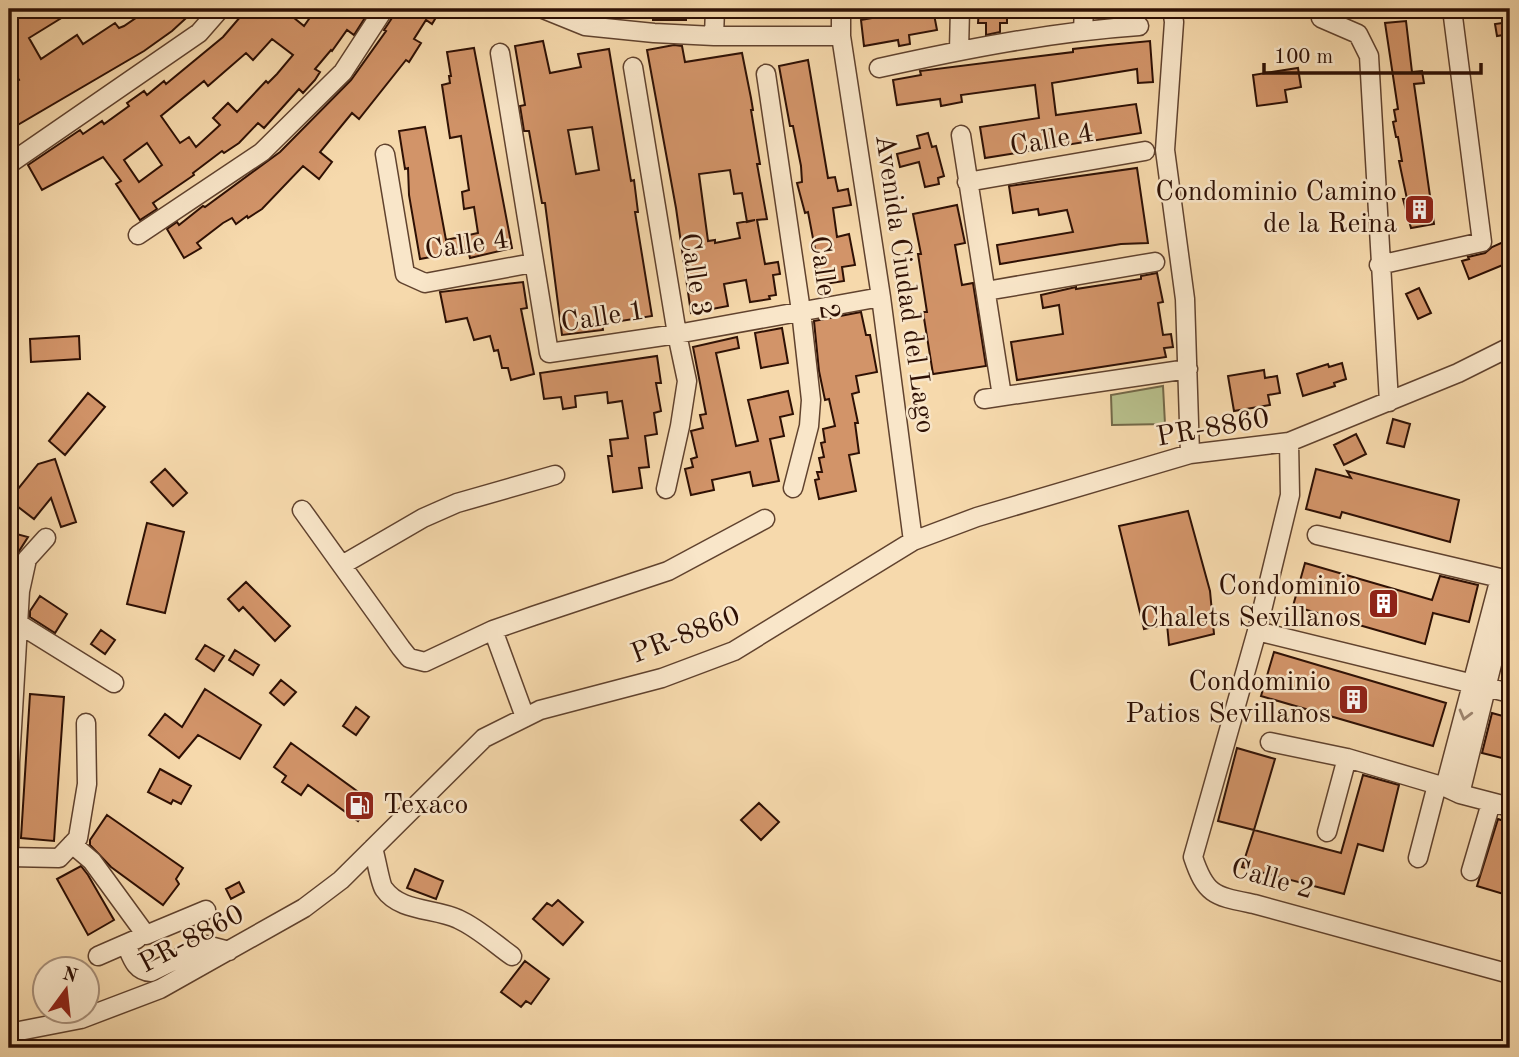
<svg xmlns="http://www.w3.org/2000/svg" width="1519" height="1057" font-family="'Old Standard TT',serif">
  <rect width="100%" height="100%" fill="#f6d9ac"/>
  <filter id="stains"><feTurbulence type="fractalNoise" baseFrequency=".00286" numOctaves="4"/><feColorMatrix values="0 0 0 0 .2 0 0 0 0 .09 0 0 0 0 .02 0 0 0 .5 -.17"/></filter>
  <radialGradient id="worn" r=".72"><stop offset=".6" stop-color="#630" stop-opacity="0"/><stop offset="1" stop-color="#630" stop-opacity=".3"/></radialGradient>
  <path fill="#b8c08c" stroke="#736848" stroke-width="2" d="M1163,386l2,38 -53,1 -1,-30z"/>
  <path fill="#d29469" stroke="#2e1004" stroke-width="2" fill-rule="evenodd" d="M18,9h58l-47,29 12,21 36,-24 6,9 32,-21 4,5 5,-2 25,-17h47l-24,22 -28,20 -135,79v-44l10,-6 -10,-17v-48z
    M247,9h36l21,17 12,-17h46l6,4 -14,22 -7,-5 -15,21 -1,-1 -16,19 5,3 -5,8 -12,13 -4,-4 -35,39 -6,-5 -19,20 -15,10 -2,-2 -29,22 1,2 -41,28 4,6 -17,11 -24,-36 5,-3 -18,-24 -61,33 -14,-25 52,-35 3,4 19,-13 2,3 25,-18 -2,-3 17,-12 3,4 17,-14 2,3 57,-47zM272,39l21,16 -16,19 -9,9 -2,-2 -29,31 -9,-9 -15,15 7,7 -24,22 -7,-10 -9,6 -19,-27 43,-35 4,5 38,-33 7,7zM147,143l15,22 -23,17 -15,-22z
    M398,9h35l-1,1 6,4 -6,10 -6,-4 -12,19 7,4 -12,19 -3,-2 -47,59 -7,-6 -32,39 12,10 -13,17 -16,-13 -41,43 -14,9 -1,-2 -11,8 -4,-6 -9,5 -26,20 4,5 -17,10 -17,-29 10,-7 2,3 24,-19 2,1 75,-55 71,-72 35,-49 -2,-1z
    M653,9h33v11h-33z
    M903,9l1,3 29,-3 4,21 -28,5 1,9 -11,2 -1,-6 -34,6 -3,-26 33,-6 -1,-3z
    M979,9h28v14h-7v9l-14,3v-12h-8z
    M1406,21l6,51 10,-1 2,12 -10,1 20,140 -23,4 -8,-29h4l-8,-38h3l-4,-24h-2l-3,-15 3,-1 -2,-11 4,-1 -13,-86z
    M1510,22v12l-13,2 -2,-12z
    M543,41l7,32 31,-6 -3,-13 31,-5 22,132 3,-1 4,32h-3l17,104 -50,8 1,6 -41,5 -17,-132h-3l-13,-72h-5l-4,-25 5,-1 -10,-59zM592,127l7,43 -23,4 -8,-44z
    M1150,41l3,41 -15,1 -1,-14 -85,14 4,32 80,-11 5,29 -156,25 -5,-31 59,-9 -4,-33 -74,10 1,7 -21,4 -1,-7 -43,6 -4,-25 28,-5 -1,-4 153,-19v-3l35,-4z
    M674,45l8,1 3,16 57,-9 9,45 2,12h-2l9,54h-3l10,55 -10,1 8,44 13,-2 2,12 -7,1 3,20 -7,1 1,3 -20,3 -4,-22 -22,4 4,22 -37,7 -15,-105 -29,-158zM730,170l4,24 8,-1 5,29 8,-2 -18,3 3,15 -25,5v-3l-7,1 -9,-67z
    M474,48l38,200 -42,10 -2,-8 -48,9 -11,-64 -1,-27 -3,1 -6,-38 26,-4 21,113 32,-7 -4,-26 -10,2 -2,-17 7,-2 -8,-54 -11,2 -8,-53 8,-2 -1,-7h2l-4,-24z
    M808,60l20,118 7,-1 3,14 10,-2 3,16 -18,3 4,29 12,-3 6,31 -13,2 2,14 -26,4 -2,-15h3l-11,-58 -3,1 -8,-30 5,-1 -1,-16 -8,-40h-3l-11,-60z
    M1298,68l3,19 -16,3 2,12 -30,4 -4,-31z
    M928,133l4,14 4,-1 8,30 -6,2 1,6 -14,3 -6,-25 -19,5 -3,-13 23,-6 -3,-12z
    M1137,168l11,75 -27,1 -121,20 -3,-19 76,-13 -6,-22 -28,5 -1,-6 -25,4 -4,-27z
    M957,205l8,38 -10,2 7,40 11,-2 13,83 -53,8 -10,-62h4l-9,-58h3l-8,-40z
    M1510,239v23l-41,17 -7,-18 7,-2 -1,-2 17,-4 7,-6z
    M1157,273l6,29 -5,1 5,32 8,-1 2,13 -9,1 2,9 -149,23 -6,-38 52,-8 -4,-29 -16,3 -2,-13 35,-8v2l65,-10v-3z
    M523,282l4,26 -6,1 13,65 -23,6 -3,-12h-6l-4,-18 -4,1 -4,-15 -16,4 -7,-22 -21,4 -6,-30z
    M1419,288l12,25 -13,6 -12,-25z
    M861,312l5,23h4l7,37 -21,4 3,16 -7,2 6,29h-3l4,30 -10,2 7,36 -37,8 -4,-19 4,-1 -2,-7h5l-3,-14 5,-1 -3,-14 4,-1 -2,-13 12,-3 -6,-27 -4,1 -6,-29 -5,-50z
    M782,328l6,35 -27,5 -6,-35z
    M79,336l1,23 -49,3 -1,-23z
    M737,337l2,11 -23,5 20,93 22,-5 -10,-41 40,-9 5,23 -13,3 4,19 -14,3 9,42 -26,5 -3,-14 -38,8 2,10 -23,5 -6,-26 8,-2 -2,-8 6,-2 -6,-26 12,-3 -3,-13 6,-1 -13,-67z
    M657,356l4,27h-5l5,28 -7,2 3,21 -12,2 4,31 -10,1 3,20 -29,4 -5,-36h4l-2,-16 18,-2 -6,-37 -14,2 -1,-11 -32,4 1,11 -13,2 -2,-12 -17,2 -4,-26z
    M1342,363l4,16 -12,4 1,3 -32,10 -6,-22 31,-10 1,3z
    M1264,370l1,8 12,-2 3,17 -12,2 2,10 -36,6 -6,-35z
    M88,393l17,14 -40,48 -16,-14z
    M1393,419l17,5 -6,23 -17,-4z
    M1356,434l10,20 -22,11 -10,-20z
    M55,459l21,63 -15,5 -10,-29 -17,21 -25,-19 29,-36z
    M165,469l22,24 -14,13 -22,-24z
    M1316,469l35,9 -4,-7 112,29 -9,42 -108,-30 -2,6 -34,-9z
    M1188,511l22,80 4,43 -45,11 -2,-21 -23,5 -25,-103z
    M147,523l37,9 -19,81 -38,-9z
    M9,532l19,5 -12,19 -7,34z
    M1305,563l127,37 8,-24 38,9 -9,37 -36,-9 -8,31 -132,-38z
    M246,582l44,44 -15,15 -32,-34 -4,4 -11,-12z
    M40,596l27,18 -12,19 -25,-16v-6z
    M101,630l14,10 -10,14 -14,-10z
    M205,645l19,11 -10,15 -18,-12z
    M235,650l24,15 -6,10 -24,-15z
    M1274,652l172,51 -13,43 -172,-50z
    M281,680l15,12 -12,13 -14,-12z
    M205,689l56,36 -21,34 -42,-24 -19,23 -30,-23 16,-21 17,13z
    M30,694l34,3 -10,144 -33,-3z
    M356,707l13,10 -13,18 -13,-9z
    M1492,713l18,5v42l-28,-7z
    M291,743l81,59 -14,19 -50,-36 -7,10 -19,-13 4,-6 -12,-9z
    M1237,748l38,11 -21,71 -36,-9z
    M160,769l31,17 -10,18 -8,-4 -2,4 -23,-12z
    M1363,775l36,10 -16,66 -25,-7 -14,50 -102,-27 12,-37 87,23z
    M759,803l20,19 -18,18 -20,-20z
    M107,815l76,53 -7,11 3,5 -16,21 -52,-38 -21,-22v-5z
    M1498,819l12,4v73l-33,-10z
    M81,866l7,9 26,45 -26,15 -31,-56z
    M415,869l28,12 -7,18 -29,-11z
    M239,882l5,10 -13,7 -5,-10z
    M558,900l25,22 -20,23 -30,-26 14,-16 5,3z
    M525,961l24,18 -18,25 -5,-3 -5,6 -20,-15z"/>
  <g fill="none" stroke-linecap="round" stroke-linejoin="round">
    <defs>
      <path id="minor" d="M543,9l42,17 69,7 60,3h127
        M841,9v27l40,261 32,244
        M1172,9l2,13 -9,128 20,149 5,155
        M1321,18l37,16 11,22 20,346
        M1083,30l1,-21
        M714,36l1,-27
        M959,50l1,-41
        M500,53l49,300 128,-19 204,-37
        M633,67l44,267 10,47 -7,45 -14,63
        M879,68c86,-19 172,-36 260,-42
        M766,74l35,237 10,89 -2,26 -16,62
        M961,135l41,261
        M385,154l20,120 20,9 108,-20
        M9,164l190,-131 21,-24
        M967,182l178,-31
        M138,235l124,-83 81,-80 41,-63
        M1379,265l103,-23 -30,-233
        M986,291l169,-29
        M984,399l204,-30
        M1289,442l1,53 -33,136 -64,226c13,39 22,39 61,47l256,70
        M302,510l99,138 8,10 16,4 68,-32 40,-14 135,-45 97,-52
        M1317,535l183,43 10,4
        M342,565l81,-47 34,-15 98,-28
        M19,624l95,59
        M493,630l32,87
        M1257,631l253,62
        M1270,742l77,16 98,29 15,7 50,13
        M1445,787l55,-209
        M1460,794l50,-203
        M1327,832l20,-74
        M72,844l20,17 54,74 60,-25
        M373,848c3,9 7,36 11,41 16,23 51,19 74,30 20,9 37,25 54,37
        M9,857l1,-95 10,-171 7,-32 19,-21
        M9,857l50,1 19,-20 9,-54 -1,-61
        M1418,858l19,-73
        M1471,871l20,-68
        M126,944c6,14 9,27 25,28l55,-27 23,6
        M98,956l39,-17
        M9,1033l72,-14 79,-30 144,-81 37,-28 143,-142 56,-28 122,-32 72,-27 179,-110 64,-24 213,-63 99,-12 169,-69 52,-26"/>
    </defs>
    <use href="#minor" stroke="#60422e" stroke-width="21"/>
    <use href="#minor" stroke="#f9e6c9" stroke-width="18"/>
  </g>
  <defs><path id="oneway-chevron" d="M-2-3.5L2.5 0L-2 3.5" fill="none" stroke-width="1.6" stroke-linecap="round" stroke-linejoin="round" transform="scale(1.75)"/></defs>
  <use stroke="#9e8670" href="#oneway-chevron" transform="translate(1465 715) rotate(105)"/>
  <defs>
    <symbol id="building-square" viewBox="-11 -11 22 22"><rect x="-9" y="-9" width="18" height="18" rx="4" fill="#8f2418" stroke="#f9e6c9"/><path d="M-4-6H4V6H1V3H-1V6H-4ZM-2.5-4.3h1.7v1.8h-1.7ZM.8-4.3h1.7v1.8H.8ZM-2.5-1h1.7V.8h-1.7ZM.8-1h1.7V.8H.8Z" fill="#fff"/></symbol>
    <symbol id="fuel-square" viewBox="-11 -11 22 22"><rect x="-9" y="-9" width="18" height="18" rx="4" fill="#8f2418" stroke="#f9e6c9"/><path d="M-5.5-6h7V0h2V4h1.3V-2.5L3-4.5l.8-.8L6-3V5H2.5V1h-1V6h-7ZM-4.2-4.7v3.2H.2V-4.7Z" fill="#fff"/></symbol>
  </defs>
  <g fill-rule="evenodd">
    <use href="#building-square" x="1402" y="192" width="35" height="35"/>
    <use href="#building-square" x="1366" y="586" width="35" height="35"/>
    <use href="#building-square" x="1336" y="682" width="35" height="35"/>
    <use href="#fuel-square" x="342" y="788" width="35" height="35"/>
  </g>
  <g text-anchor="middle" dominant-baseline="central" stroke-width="5" stroke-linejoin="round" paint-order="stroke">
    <g font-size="28" fill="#2e1004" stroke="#f9e6c9">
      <text transform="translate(1052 141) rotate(-10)">Calle 4</text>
      <text transform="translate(467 246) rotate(-8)">Calle 4</text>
      <text transform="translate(694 275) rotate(81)">Calle 3</text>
      <text transform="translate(823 278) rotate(82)">Calle 2</text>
      <text transform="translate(904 284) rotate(82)">Avenida Ciudad del Lago</text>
      <text transform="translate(603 318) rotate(-9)">Calle 1</text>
      <text transform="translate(1213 429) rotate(-10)">PR-8860</text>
      <text transform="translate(686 636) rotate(-21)">PR-8860</text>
      <text transform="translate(1272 880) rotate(16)">Calle 2</text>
      <text transform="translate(192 940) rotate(-28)">PR-8860</text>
    </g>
    <g font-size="28" fill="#2e1004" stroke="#f9e6c9" text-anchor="end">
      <text x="1397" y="193">Condominio Camino<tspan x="1397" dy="32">de la Reina</tspan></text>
      <text x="1361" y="587">Condominio<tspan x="1361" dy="32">Chalets Sevillanos</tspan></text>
      <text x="1331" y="683">Condominio<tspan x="1331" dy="32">Patios Sevillanos</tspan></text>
      <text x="383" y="806" text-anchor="start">Texaco</text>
    </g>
  </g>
  <rect width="1519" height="1057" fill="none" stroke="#f6d9ac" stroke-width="35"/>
  <rect x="10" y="10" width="1498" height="1036" fill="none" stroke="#2e1004" stroke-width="3.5"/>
  <rect x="18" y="18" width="1484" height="1022" fill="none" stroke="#2e1004" stroke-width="2"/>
  <g transform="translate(66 990) rotate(15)"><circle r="33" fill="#f9e6c9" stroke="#a8907a" stroke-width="2"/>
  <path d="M0-5L12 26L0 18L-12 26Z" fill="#8f2418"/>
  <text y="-10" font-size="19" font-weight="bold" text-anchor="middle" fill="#2e1004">N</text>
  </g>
  <path d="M1264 63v10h217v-10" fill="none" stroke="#2e1004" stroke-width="3.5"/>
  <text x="1274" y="63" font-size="21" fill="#2e1004" stroke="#f9e6c9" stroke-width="5" paint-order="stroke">100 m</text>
  <rect width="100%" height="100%" filter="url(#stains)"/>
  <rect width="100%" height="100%" fill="url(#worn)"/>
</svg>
